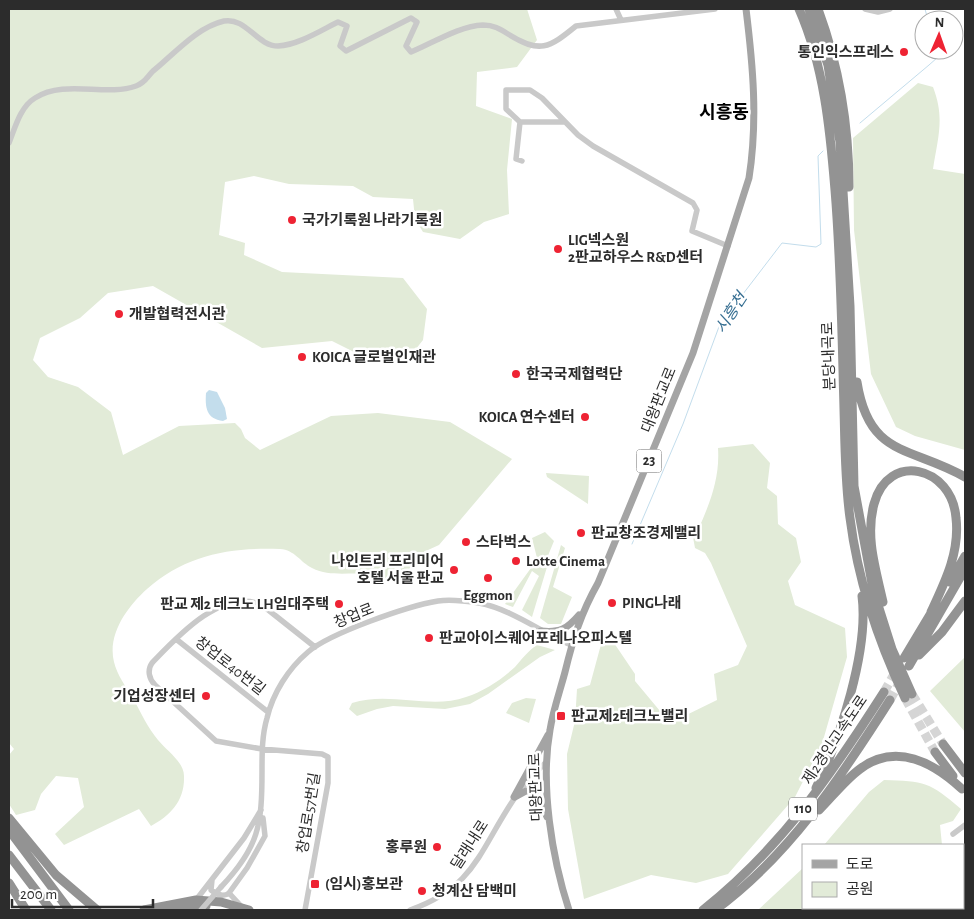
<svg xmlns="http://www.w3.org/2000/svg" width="974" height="919" font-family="'Alegreya Sans','Noto Sans KR',sans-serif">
  <rect width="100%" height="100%" fill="#fff"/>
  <path fill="#e2ebd8" d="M9,9h518l10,31 -20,27 -40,5 -1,34 36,13 -5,51 2,44 -25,8 -24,17 -37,-7 -8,-13 -2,-20 -40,-2 -20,-11 -64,-2 -35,-8 -29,6 -6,53 26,8 -1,12 38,17 121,6 24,31 -4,31 -15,19h-40l-36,-18 -70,7 -109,-62 -45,7 -28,25 -40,20 -7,22 15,17 30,10 33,25 12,43 56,-29 56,-3 6,6 4,9 15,12 71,-34 47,-3 72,9 62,37 -73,86 -22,10 -9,16 -8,5 -16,7 -11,-2 -5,-7c-19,-2 -38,3 -56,-6 -12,-6 -17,-18 -32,-19 -50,-2 -95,6 -133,40 -19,17 -40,45 -33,73 3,13 12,25 19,36 8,15 15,30 25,42 9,11 26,22 26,36 1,25 -14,40 -33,50l-12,-17 -75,36 -9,-11 29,-27 -6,-29 -22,-2 -15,18 -6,16 -19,5 -7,-11v-49l5,-6 -5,-6z
    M918,83l15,4c12,31 5,50 0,82l32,5v276l-50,-14 -19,-9 -25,-53 -17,-144 -1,-92z
    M753,444l17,19 -3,25 10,8 1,28 18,14 5,24 -13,19 7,24 50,23 2,29 -25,87 -27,53 -67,77 -32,9 -45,-8 -67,24 -16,-90 -1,-55 8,-33 2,-32 13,-4 13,-48 11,6 21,31v7l35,42 47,-23 -3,-26 24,-9 9,-19 -36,-83 -6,-10 -10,-5 -3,-16 6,-2c12,-27 22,-52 20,-82z
    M546,473l43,3 -1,28 -41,-27z
    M545,532l9,9 -9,22 -8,-5 -5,-20z
    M561,545l4,3 -12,39 19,10 -11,27h-13l-8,-6z
    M536,561l11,6 -15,50 -10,-7 17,-34 -7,-5 -19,36 -8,-3z
    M537,645l18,5 -15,7 -52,37 -18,10 -25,5 -52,-3 -16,3 -20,7 -8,-7 3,-6c38,-12 79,7 114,-6 18,-6 35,-17 49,-30 7,-8 13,-16 22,-22z
    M965,657v75l-35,-41z
    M526,698l10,1 -7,24 -23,-10 6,-10z
    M884,780c40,1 46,2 77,29l-8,12 -13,4 2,20h-118l45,-53z
    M803,868v40h160v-31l2,3v30h-207z"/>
  <path fill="#c3ddec" d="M209,390l8,2 8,16 2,11 -4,2c-17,-2 -18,-14 -17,-28z"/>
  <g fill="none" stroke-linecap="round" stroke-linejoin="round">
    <path stroke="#c3ddec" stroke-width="1" d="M925,9l3,11
      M860,123l69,-58 9,-8 1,-7
      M632,544l51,-120 37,-100 62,-81 34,4 5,-3 -3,-88 5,-5"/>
    <path stroke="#d5d5d5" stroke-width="9" stroke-dasharray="9 4.5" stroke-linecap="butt" d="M884,692l13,-23
      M912,694l31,50
      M905,698l30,54
      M890,700l12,-22"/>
    <path stroke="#c9c9c9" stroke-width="5.5" d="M616,9l5,11
      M865,9l13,3 12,-3
      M520,122h44
      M9,143c6,-15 11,-36 26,-45 30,-19 70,-1 101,-12 9,-3 11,-9 17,-15 20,-16 44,-44 71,-50 22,-4 33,25 54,25 20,-1 42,-15 60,-24l9,4 -7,20 6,5 65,-33 6,4 -11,24 5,6c22,-9 48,-26 72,-27 11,0 17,4 25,9 32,20 41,14 68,-8l139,-17
      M522,161l-6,-2 4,-37 -14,-13v-19h24l12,8 36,37 15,11 100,57 4,7 -5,21 36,15
      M176,639l92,73
      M953,834l12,-9
      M212,880l-1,10c5,4 12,8 18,3
      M221,887c38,-40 41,-62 41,-116 0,-18 0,-36 5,-53 6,-25 21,-49 41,-66 22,-19 100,-46 130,-51 13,-2 28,0 41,2 32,6 62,29 92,42
      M196,900l48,-62 17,-28
      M241,906l-12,-13 18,-25 18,-32 -2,-18
      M305,910l23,-127v-26l-6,-3 -60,-5 -46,-8 -61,-56c-6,-6 -8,-15 -3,-22 24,-25 70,-76 110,-58l53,42
      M410,910c65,-23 69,-59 104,-111 8,-14 22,-26 33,-38"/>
    <path stroke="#a4a4a4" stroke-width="7" d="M541,631c19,2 26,-2 38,-16
      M514,797l34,-62
      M515,797l11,-6 7,1 8,10 6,15
      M569,910c-17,-52 -29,-125 -19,-180 3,-20 10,-39 15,-58 8,-33 16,-59 33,-89l95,-230 56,-175c9,-58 4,-112 -3,-169"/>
    <path stroke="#939393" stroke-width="9" d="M799,9c25,57 31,119 36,181 6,72 7,146 9,219 1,36 1,73 6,109 8,63 28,123 55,180
      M809,9l19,56 12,77 10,164 4,180 19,103 19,60 20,45
      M818,9c21,57 31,117 31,178
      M857,382c12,76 54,64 108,95
      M950,582l15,-26
      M883,602c-7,-32 -18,-65 -9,-98 14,-53 78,-38 82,14 4,34 -11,64 -25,94
      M919,655l23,-23 23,-31
      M904,658l30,-50
      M909,666l56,-97
      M943,744l22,29
      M935,752l18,24
      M816,788c24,-49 53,-138 46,-192
      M819,810c13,-13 26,-30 41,-41 36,-27 74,-6 102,20
      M9,818l47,57 41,35
      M9,830l60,80
      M9,855l42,55
      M9,883l17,27
      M144,910l52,-10 25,2 28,8
      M177,910l29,-4
      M703,910c78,-62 128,-135 181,-218
      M715,910c74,-54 126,-133 175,-210"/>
    <path stroke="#c9c9c9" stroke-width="5.5" d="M201,910l20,-23"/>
  </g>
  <g fill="#ee2333" stroke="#fff" stroke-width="2">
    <circle cx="904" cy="52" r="5"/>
    <circle cx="292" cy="220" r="5"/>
    <circle cx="558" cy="249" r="5"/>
    <circle cx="119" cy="314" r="5"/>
    <circle cx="302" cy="357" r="5"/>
    <circle cx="516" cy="374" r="5"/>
    <circle cx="585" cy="417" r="5"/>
    <circle cx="581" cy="533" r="5"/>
    <circle cx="466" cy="542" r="5"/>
    <circle cx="516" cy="561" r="5"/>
    <circle cx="454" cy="570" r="5"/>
    <circle cx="488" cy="578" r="5"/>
    <circle cx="612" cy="603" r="5"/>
    <circle cx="339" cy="604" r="5"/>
    <circle cx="429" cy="638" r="5"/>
    <circle cx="206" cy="696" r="5"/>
    <rect x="556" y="711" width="10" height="10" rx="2.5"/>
    <circle cx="437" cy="847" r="5"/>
    <rect x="310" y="879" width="10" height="10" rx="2.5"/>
    <circle cx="422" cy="891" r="5"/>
  </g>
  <g text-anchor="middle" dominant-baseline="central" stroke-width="5" stroke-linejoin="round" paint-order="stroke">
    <g fill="#fff" stroke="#6b6b6b" stroke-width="1">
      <rect x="636.5" y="449.5" width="25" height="23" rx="4"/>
      <rect x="789" y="797.5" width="28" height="23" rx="4"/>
    </g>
    <g font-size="14" font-weight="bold" fill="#2c2c2c">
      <text x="649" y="461">23</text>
      <text x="803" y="809">110</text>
    </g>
    <g font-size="15" font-weight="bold" fill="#2c2c2c" stroke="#fff" text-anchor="start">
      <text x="894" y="52" text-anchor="end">통인익스프레스</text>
      <text x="302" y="220">국가기록원 나라기록원</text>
      <text x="568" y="240">LIG넥스원<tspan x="568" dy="17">2판교하우스 R&amp;D센터</tspan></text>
      <text x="129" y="314">개발협력전시관</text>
      <text x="312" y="357">KOICA 글로벌인재관</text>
      <text x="526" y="374">한국국제협력단</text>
      <text x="575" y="417" text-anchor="end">KOICA 연수센터</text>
      <text x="591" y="533">판교창조경제밸리</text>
      <text x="476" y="542">스타벅스</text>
      <text x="444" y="561" text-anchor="end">나인트리 프리미어<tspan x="444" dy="17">호텔 서울 판교</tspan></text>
      <text x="526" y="561">Lotte Cinema</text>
      <text x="488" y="595" text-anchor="middle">Eggmon</text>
      <text x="622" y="603">PING나래</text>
      <text x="329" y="604" text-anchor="end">판교 제2 테크노 LH임대주택</text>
      <text x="439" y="638">판교아이스퀘어포레나오피스텔</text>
      <text x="196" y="696" text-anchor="end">기업성장센터</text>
      <text x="571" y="716">판교제2테크노밸리</text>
      <text x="427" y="847" text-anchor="end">홍루원</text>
      <text x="325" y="884">(임시)홍보관</text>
      <text x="432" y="891">청계산 담백미</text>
    </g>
    <g font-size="15" fill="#2c2c2c" stroke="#fff">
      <text transform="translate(829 356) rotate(-92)">분당내곡로</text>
      <text transform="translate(659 400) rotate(-68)">대왕판교로</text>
      <text transform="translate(354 616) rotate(-22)">창업로</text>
      <text transform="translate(230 666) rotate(38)">창업로40번길</text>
      <text transform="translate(835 740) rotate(-56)">제2경인고속도로</text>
      <text transform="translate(536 787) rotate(-92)">대왕판교로</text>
      <text transform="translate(309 813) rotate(-81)">창업로57번길</text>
      <text transform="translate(470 845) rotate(-57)">달래내로</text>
    </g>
    <g font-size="16" font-style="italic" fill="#376f92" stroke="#fff">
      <text transform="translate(731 313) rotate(-57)">시흥천</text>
    </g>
    <g font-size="18" font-weight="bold" fill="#000" stroke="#fff">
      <text x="724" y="113">시흥동</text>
    </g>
  </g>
  <rect width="974" height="919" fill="none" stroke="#2c2c2c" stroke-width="20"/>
  <rect x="802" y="844" width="162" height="65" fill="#ffffff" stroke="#ababab"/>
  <rect x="812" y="860" width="25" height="8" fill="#a4a4a4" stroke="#ababab"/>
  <text x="846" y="869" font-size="15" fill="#2c2c2c">도로</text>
  <rect x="812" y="882" width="25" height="15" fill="#e2ebd8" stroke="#ababab"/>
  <text x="846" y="894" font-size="15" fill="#2c2c2c">공원</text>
  <g transform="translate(939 35) rotate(2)"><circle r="24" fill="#ffffff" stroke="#ababab"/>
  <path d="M0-4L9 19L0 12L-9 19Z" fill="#ee2333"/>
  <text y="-8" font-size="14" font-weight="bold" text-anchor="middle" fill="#2c2c2c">N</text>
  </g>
  <path d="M12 899v8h141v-8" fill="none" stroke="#2c2c2c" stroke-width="2.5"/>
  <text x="20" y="899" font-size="15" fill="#2c2c2c" stroke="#ffffff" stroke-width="4" paint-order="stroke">200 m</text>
</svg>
